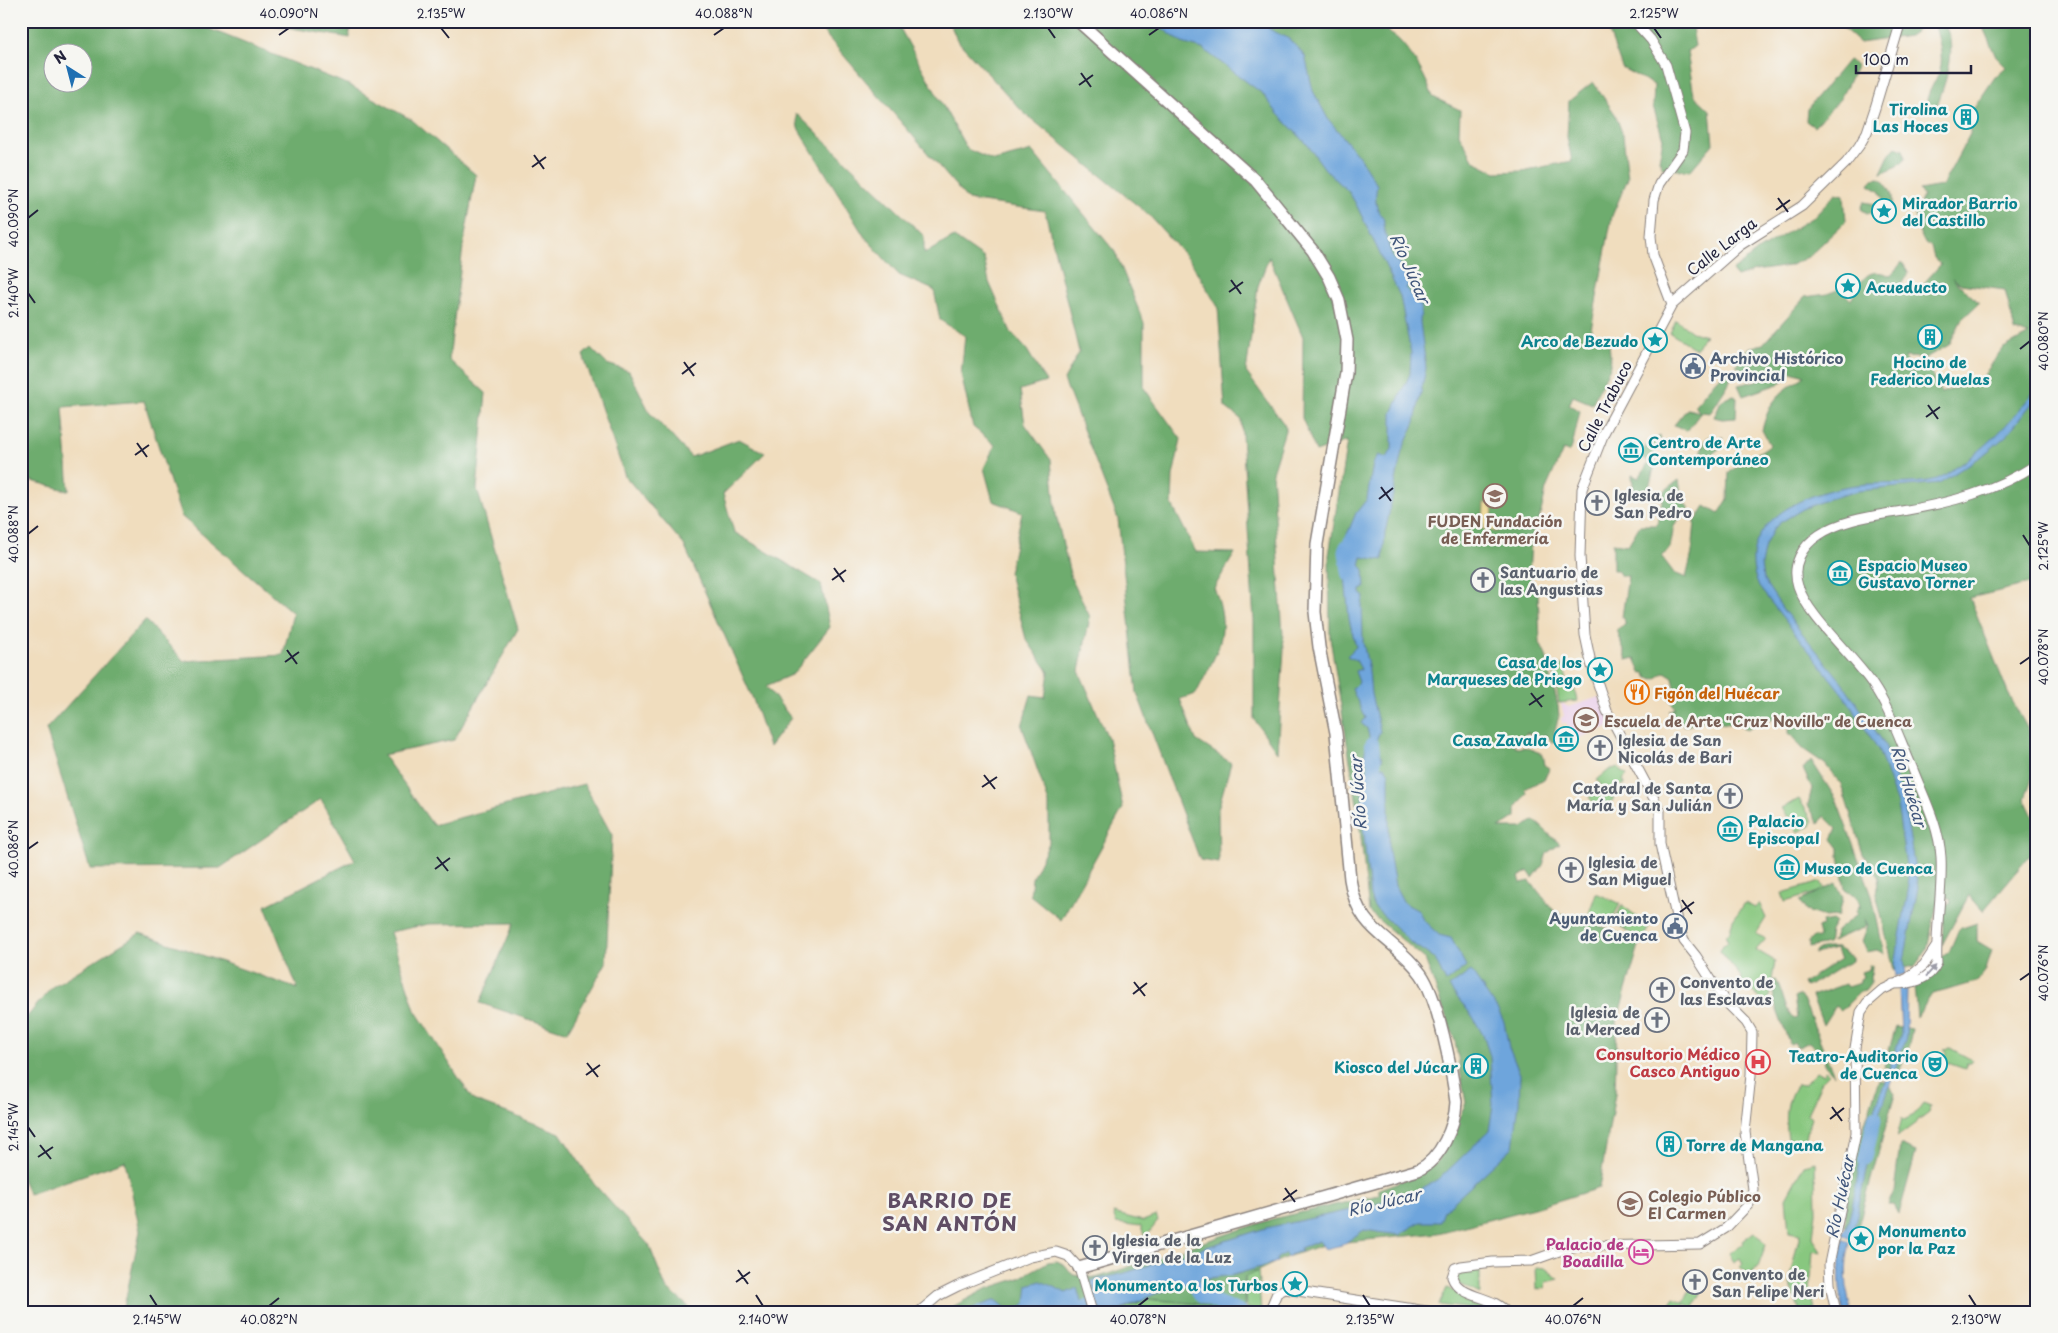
<svg xmlns="http://www.w3.org/2000/svg" width="2058" height="1333" font-family="'Playpen Sans',sans-serif">
  <rect width="100%" height="100%" fill="#f6f6f2"/>
  <filter id="ink" filterUnits="userSpaceOnUse"><feTurbulence type="fractalNoise" baseFrequency=".02" numOctaves="2"/><feDisplacementMap in="SourceGraphic" scale="10" xChannelSelector="R" yChannelSelector="G"/><feConvolveMatrix kernelMatrix="1 2 1 2 8 2 1 2 1" color-interpolation-filters="sRGB"/></filter>
  <filter id="wash" filterUnits="userSpaceOnUse"><feTurbulence type="fractalNoise" baseFrequency=".0096" numOctaves="4" result="noise"/><feDisplacementMap in="SourceGraphic" scale="20" xChannelSelector="R" yChannelSelector="G"/><feGaussianBlur stdDeviation="1.12" result="paint"/><feColorMatrix in="noise" values="0 0 0 0 0 0 0 0 0 0 0 0 0 0 0 0 0 1.4 0 .05"/><feComposite in="paint" operator="in"/></filter>
  <g filter="url(#wash)">
    <rect width="100%" height="100%" fill="#f0ddbe"/>
    <path fill="#ebd1eb" d="M1599,697l14,28 -39,15 -8,-18 -4,2 -1,-6 3,-2 -3,-13 8,4z"/>
    <path fill="#88c77f" stroke="#55745d" d="M1676,320l16,12 14,4 -5,3 -5,10 -26,-16z
      M1564,665l4,22 6,-1 3,15 -18,2 -6,-37z
      M1618,767l9,8 -4,5 2,4 -11,5 -1,11 -14,10 -10,-13 6,-4 3,2 6,-6 -7,-9 12,-10z
      M1799,799l14,22 -2,5 -13,6 -16,-24z
      M1821,882l4,8 -40,12 -3,-9z
      M1596,893l24,11 -10,19 -22,-7z
      M1745,903l10,5 4,-5 7,15 -10,16 10,5 -10,11 19,11 -7,44 -19,-16 -4,1 -4,-6 1,-6 -22,-27 3,-6 5,-3 -3,-8 4,-1 4,-13z
      M1622,905l27,21 -7,15 -28,-19z
      M1950,1048l22,12 -2,3h-3l-2,6 -23,-8 5,-9 -3,-3z
      M1816,1071l7,4 2,-4 4,3 -7,7 -15,33 4,3 -6,24 -12,3 -5,-2c-2,-22 -4,-39 9,-58l7,1z
      M1923,1103l8,3 -2,7 -32,24 5,-19 2,2 10,-5z
      M1815,1162l1,50 -3,25 8,15 -8,-1 -3,42 4,16 -14,3 -11,-32 11,-46 -11,-2 -3,-34 18,-33z
      M1113,1213l30,8 13,-5 2,5 -13,17 -4,-12 -25,-3z
      M1754,1232l12,13 -8,22 -9,8 -9,-8 3,-3 -3,-6 -6,4 -5,-9 14,-9 -1,-3z
      M1536,1267l9,1 14,11 -12,3 -2,6 -8,2z
      M1480,1269v25l-20,-10 -3,-7 3,-6z
      M1258,1271l3,41 -14,-4 -2,-31z
      M1447,1288l52,24 -60,-7z
      M1690,1289l11,5 -7,13 -10,-3 -4,5 -11,-4 5,-7 10,4z
      M1147,1299l53,5 17,8h-102z"/>
    <path fill="#6eac6e" stroke="#486754" fill-rule="evenodd" d="M21,21l171,1 157,63 63,35 64,55 -13,72 -14,113 37,33 -9,96 41,140 -64,111 -71,15 50,70 151,-41 28,51 -6,128 -39,69 -87,-29 34,-80 -85,1 -39,8 25,78 58,90 87,33 34,51 55,61 17,43 29,24h-572l17,-81 -15,-70 -96,33 -8,-17v-153l31,-37 88,-54 158,56 -33,-83 90,-46 -34,-61 -101,69 -130,1 -44,-140 99,-109 39,41 99,-6 10,-42 -112,-97 -37,-115 -81,6 6,84 -48,-13zM52,52h30v30h-30z
      M274,21h75l1,17 -76,-13z
      M814,21h82l71,128 27,12 38,-10 83,101 29,71v65l37,51 -8,37 -1,29 24,47 39,1 -21,35c19,46 2,65 -18,106l-16,5 16,41 35,23 -13,46 1,54 -19,-3 -63,-167 -19,-174 -54,-139 15,-28 -34,-141 -77,-11z
      M949,21h437l-2,7c5,6 11,8 15,12 16,17 26,36 34,57l27,13 -1,24 15,27 22,11 26,-1 50,-10 -5,-24 2,-36 24,-19 22,32 8,21 5,43 -16,38 -22,119 19,8 2,22 -19,39 -19,-8 -4,9 11,6 -8,36 -4,5 -5,-2 -17,39 -7,32 -5,7 -3,14 -2,33 9,17 2,51 6,13 12,50 1,10 -5,17 3,8 -5,1 -7,-9v6l-18,-6 -13,11 3,4 8,-1 18,7 2,11 5,3 -6,11 -19,10 2,4 -11,15v9l-17,11h24l11,-8 26,24 -13,9 -4,12 -10,13 -5,-7 -9,6 2,6 9,-2 25,31 31,8 54,22 -23,79 -2,73 -16,94 -65,20 -96,25 -112,11 -39,13 -42,20 -1,35h-27l-17,-8 -53,-5 -32,13h-172l43,-23 31,-10 31,-17 9,-1 8,4 8,10 23,3 176,-59 107,-24v-6l33,-12 24,-13 30,-61 -11,-62 -30,-82 -56,-47 -11,-102 -28,-172 -1,-83 18,-114 -31,11 -14,-34 1,-81 -34,-80 -11,29 -12,86 40,55 -14,45 12,178 -7,102 -23,-33v-98l-13,-202 -16,-12 -7,-100 -27,-45 -42,-47 -126,-103 -66,-72z
      M1605,21h86l4,25 -8,6 7,43 16,15 3,34 -23,27 -27,-3 -4,-8 4,-21 -10,-33 1,-21 -32,-17z
      M1843,21h87l-21,15 -49,7 -18,-16z
      M1941,21c21,23 3,64 -6,90l-8,-1c-3,-15 8,-26 13,-40 4,-14 -2,-34 -6,-47z
      M1982,21h55v561l-67,16 38,95 29,53v17l-12,36 12,26v22l-54,64 -14,-16 -27,50 2,-38 7,-4 -1,-4 -11,-4 -12,54 -12,17 -21,4 -18,-77 3,-15 -16,-24 -22,-70 -16,-20 -22,-15 -14,-16 1,-16 -27,4 -16,9 -13,-9 -6,3 -28,-4 -15,6 -16,-15 6,-3 -8,-15 8,-5 -2,-11 -8,-5 -10,7 -7,-1 -4,-6 -3,1 -6,-15 -8,2 -10,-30 9,-6 -4,-7 6,-41h-7l-4,-6h-4v-27l15,2 12,-20h17l7,-34 15,-11 3,20 7,8 -15,18 -4,22 -8,9 12,16 12,5 6,-25 3,-31 10,-16 14,8 9,-15 1,-27 41,-27 -8,-15c8,-31 17,-37 43,-54l-14,-4 -40,4 -15,-11 12,-17 15,-4 42,-47 22,-3 13,-5 11,11c11,-19 15,-35 40,-24l11,-14 7,11 -9,15 1,6 16,-3 24,-27 -7,-6 -3,-11 -10,-9 -6,-23 8,-19 -4,-6 23,-4 28,-52 4,-26 21,-31 11,-10 -10,-10 -15,-34zM1952,278l9,6 44,6 10,41 14,3 -27,15 -20,29 -41,15 -11,-22 -21,1 -4,-15 20,1 24,-13 13,-26 17,-16z
      M1848,60l9,5 -17,34 -26,28 -8,-6 1,-12z
      M796,113l128,123v18l30,-17 30,21 5,24 22,50 16,18 19,32 -26,8 5,34 26,36 5,55 15,63 19,39 -11,54 29,67 15,70 -62,112 -31,-25 2,-17 17,-35v-40l-27,-77 9,-31 14,2 4,-25 -23,-33 -17,-66 13,-61 -29,-11 -9,-33 11,-23 -22,-18 -12,-53 4,-38 -25,-16 -6,-30 -35,-15 -35,-39 -66,-108z
      M1896,147l7,3 3,8 -8,8 -17,7 9,-20z
      M1880,178c11,10 16,21 9,35h-22l-6,-4 3,-7 16,3 3,-7 -4,-7 -10,-6 4,-6z
      M1836,193l8,2 2,26 -38,36 -19,9 -34,5 -18,6 -5,-6 27,-21 54,-33z
      M591,348l16,16 22,7 21,42 41,44 48,-18 26,14 -42,41 11,38 87,52 9,43 -37,47 -27,12 25,32 -22,29 -16,-48 -69,-154 -59,-69 -42,-121z
      M1730,370l2,2 -3,11 -19,30 -9,-1 -14,19 -13,-6 13,-16 13,3 -6,-6 23,-27z
      M1785,374l-4,9 -38,13 -5,-11z
      M1733,395l4,3 -1,20 -14,1 -8,-2 7,-16z
      M1713,434l5,5 5,-2 -3,11 -20,16 -3,-3 6,-7 -2,-4 6,-12z
      M1660,436l1,5 -6,11 1,9 -7,26 -15,5 -2,-17 7,3 10,-16 -10,-7 10,-12z
      M1811,760l25,39 36,96 12,59 -7,-4 -10,2 -5,-11 6,-16 -4,-7 3,7c-11,9 -24,8 -35,17l4,-11 21,-17 -1,-3 3,-5 1,2c0,-9 -7,-14 -15,-19l-6,-32v-9l-7,-9 5,-10 -13,-13 -5,8 -11,-19 4,-17 -9,-19z
      M1836,883l7,14 -4,19 -15,1 -18,-6 -6,-10z
      M1832,920l3,2 -5,9 -2,13 -20,4v-6l6,-6 3,3 2,-3 -2,-8 6,-2 -1,-4z
      M1977,923v18l15,9 -6,20 -9,12c-16,3 -29,9 -45,12l-15,23 -4,-40 36,-25 10,-23z
      M1827,948h10l15,9v4c-17,8 -29,19 -47,26l-2,-4 38,-24 -6,-10 -21,5 3,-4z
      M1872,965l-1,17 -6,8 -4,1 -20,20 -6,-5 -12,19 -11,-29 33,-12 2,3 13,-4v-4l3,-2 -2,-5 9,-3 -1,-3z
      M1776,980c8,13 7,27 18,39l3,-1 -3,-21 4,-2 5,4 31,76 -9,-9 -1,-8 -15,-16 -12,6 -2,-5 -5,2 -16,-43 -2,-21z
      M1896,1026l16,3 -4,21 -9,22 -15,-5z
      M1879,1080l7,1 9,12 -40,144 -11,-11 12,-93 5,2z
      M1900,1145l16,7 -17,62 -5,-9h-6l6,-14z"/>
    <path fill="#eeda9e" stroke="#887e6c" d="M1484,502l9,6 -1,14h4l2,10 -15,-3z"/>
    <path fill="#6ea5dc" stroke="#48648c" d="M1153,21h117l-1,8 20,10 16,17 8,35 15,28 30,36 19,30c-2,13 -3,23 7,33 -2,11 6,30 9,41l6,3 10,22 -3,4 15,19 -1,15 6,46 -11,54 -13,29 -17,82 -2,27 -21,-3 -2,8 4,5 1,18 -4,2v3l3,4 -2,7 1,38 6,29 2,23 9,37 -3,7 3,16 3,5 -20,3 3,-15 4,-7 -3,-12 -6,-5 4,-5 -13,-29 7,-7 -4,-11 6,-2 -5,-9 -9,-4 9,-9 -7,-28 -4,-43 1,-39 10,-24 11,-14 6,-35 5,-9 9,3 5,-9v-36l18,-39 1,-21 -11,-57 -44,-92 -7,-12 -24,-23 -18,-25 -29,-30 -15,-20 -60,-45 -21,-6z
      M2037,388v9l-31,39 -24,20 -43,27 -81,8 -30,8 -25,10 -22,13 -7,6 -9,17 -4,20 2,14 21,32 58,71 43,63 19,58 14,85 -14,72 2,14 -10,2 -1,-12 14,-78 -12,-82 -19,-55 -30,-48 -89,-114c-28,-63 47,-96 98,-102 26,-3 54,1 80,-6 6,-2 13,-8 19,-12 36,-22 55,-47 81,-79z
      M1385,766l4,8v78l6,34 9,17 15,8 4,9 16,15 12,3 15,28 -20,16 -11,-23 -25,-17 -21,-21 -15,-14 -4,-11 -7,-70 -1,-55z
      M1471,971l27,39 6,12 5,26 11,26 -1,29 -6,44 -69,64 -4,11h-20l-21,13 -35,-5 -22,15 -17,4 -6,-8 -19,7 1,4 -4,-1 -10,6 -2,-4 -9,6 1,3 -43,13 -34,4 -45,15 -41,18h-13l-10,-31 34,-8 141,-45 108,-23 45,-15 21,-12 49,-47 4,-26 -3,-49 -7,-21 -10,-18 -24,-30z
      M1907,988l-1,49 -33,97 -8,-2 6,-10 30,-88 -2,-45z
      M1863,1139l9,2 -20,98 -10,-4 1,-4c10,-8 17,-75 20,-92z
      M1843,1239l7,4c-6,24 -4,45 1,69h-7c-6,-25 -6,-48 -1,-73z
      M1041,1281l25,12 11,-5 7,24h-122l34,-12 10,8 10,2 10,-7 2,-18z
      M1202,1294l25,12 5,-1 22,7c-21,0 -38,-1 -55,-16z"/>
    <g fill="none" stroke-linecap="round" stroke-linejoin="round">
      <path stroke="#6ea5dc" stroke-width="14" d="M1349,574l-4,-25 11,-15
        M1372,744l5,43
        M1865,1159l10,-42
        M1183,1266l18,30 39,16
        M1077,1312l36,-17"/>
    </g>
  </g>
  <g filter="url(#ink)">
    <g fill="none" stroke-linecap="round" stroke-linejoin="round">
      <defs>
        <path id="minor" d="M1634,21l17,19 15,25 19,68 -2,17 -24,34 -5,16 -3,36 2,19 19,50
          M1677,921l-17,-77v-34l-53,-99 -16,-48 -6,-28 -5,-79 2,-67 22,-56 68,-128 67,-59 63,-40 44,-43 13,-17 8,-14 8,-24 26,-87
          M1893,984c18,0 36,-3 44,-21 -2,-36 6,-71 4,-106 -2,-32 -18,-61 -29,-90 -12,-27 -22,-57 -39,-82 -19,-29 -65,-68 -75,-99 -7,-21 4,-40 21,-51 24,-16 55,-19 83,-24 48,-8 94,-20 135,-47
          M919,1312l19,-16 20,-10 72,-29 26,-5 12,4 11,12 13,44
          M1269,1312l8,-19 8,-4 148,23
          M1506,1312c-13,-17 -46,-13 -54,-35l3,-9 6,-2 32,-4 38,-1 31,-11 24,-4 114,-2 26,-16 23,-24 4,-15 -8,-57 6,-57 1,-43 -6,-10 -22,-22 -28,-44 -12,-15 -4,-11
          M1836,1312l-6,-28 -1,-20 27,-131 -1,-85 6,-36 6,-9 15,-13 26,-12 16,-13 12,-18"/>
        <path id="major" d="M1078,21l178,160 57,70 16,26 10,23 8,40 -1,33 -29,171 -2,68 4,35 17,86 14,146c8,55 44,57 71,95 17,24 31,97 35,128 -1,24 -15,57 -38,68l-339,98"/>
      </defs>
      <use href="#minor" stroke="#89807c" stroke-width="11"/>
      <use href="#major" stroke="#89807c" stroke-width="14"/>
      <use href="#minor" stroke="#fff" stroke-width="9"/>
      <use href="#major" stroke="#fff" stroke-width="11"/>
    </g>
    <defs><path id="oneway-solid" d="M-6-.8H1V-3.2L6.5 0L1 3.2V.8H-6Z" transform="scale(1.25)"/></defs>
    <use fill="#9c9ca7" href="#oneway-solid" transform="translate(1931 971) rotate(-48)"/>
  </g>
  <path fill="none" stroke="#22223b" stroke-width="2" d="M441,28l8,10M1048,28l7,10M1654,28l7,10M279,35l10,-7M714,35l10,-7M1149,35l10,-7M1081,73l10,14M1079,85l14,-10M534,155l10,14M532,167l14,-10M1778,198l10,14M1776,210l14,-10M28,218l10,-8M1231,280l10,14M1229,292l14,-10M28,293l7,10M2020,349l10,-8M684,362l10,14M682,374l14,-11M1928,405l10,14M1926,417l14,-10M137,443l10,14M135,455l14,-10M1381,487l10,14M1379,499l14,-11M28,534l10,-8M2023,535l7,11M834,568l10,14M832,580l14,-10M287,650l10,14M285,662l14,-10M2020,664l10,-7M1531,693l11,14M1529,705l15,-10M984,775l11,14M982,787l15,-10M28,849l10,-7M437,857l11,14M435,869l15,-11M1682,900l10,14M1680,912l14,-10M2020,980l10,-7M1134,982l11,14M1133,994l14,-11M587,1063l11,14M586,1075l14,-10M1832,1107l10,14M1830,1119l14,-11M28,1127l7,10M40,1145l11,14M38,1157l15,-10M1285,1188l10,14M1283,1200l14,-10M738,1270l10,14M736,1282l14,-10M150,1295l7,11M756,1295l7,11M1363,1295l7,11M1969,1295l7,11M269,1306l10,-8M1138,1306l10,-8M1573,1306l10,-8"/>
  <defs>
    <symbol id="building-ring" viewBox="-11 -11 22 22"><circle r="9.5" fill="#f6f6f2" stroke="#0f9aa8" stroke-width="1.5"/><path d="M-4-6H4V6H1V3H-1V6H-4ZM-2.5-4.3h1.7v1.8h-1.7ZM.8-4.3h1.7v1.8H.8ZM-2.5-1h1.7V.8h-1.7ZM.8-1h1.7V.8H.8Z" fill="#0f9aa8"/></symbol>
    <symbol id="sight-ring" viewBox="-11 -11 22 22"><circle r="9.5" fill="#f6f6f2" stroke="#0f9aa8" stroke-width="1.5"/><path d="M0-6L1.8-2.2L6-1.7L2.9 1.2L3.7 5.4L0 3.3L-3.7 5.4L-2.9 1.2L-6-1.7L-1.8-2.2Z" fill="#0f9aa8"/></symbol>
    <symbol id="civic-ring" viewBox="-11 -11 22 22"><circle r="9.5" fill="#f6f6f2" stroke="#5c6f8a" stroke-width="1.5"/><path d="M-.6-6.5H3V-4.5H.6V-3L4-1V1h2V6H-6V1h2V-1L-.6-3ZM-1.2 2.5V6h2.4V2.5Z" fill="#5c6f8a"/></symbol>
    <symbol id="museum-ring" viewBox="-11 -11 22 22"><circle r="9.5" fill="#f6f6f2" stroke="#0f9aa8" stroke-width="1.5"/><path d="M0-6L6-3V-2H-6V-3ZM-5-1h2V3h-2ZM-1-1h2V3h-2ZM3-1h2V3H3ZM-6 4H6V6H-6Z" fill="#0f9aa8"/></symbol>
    <symbol id="university-ring" viewBox="-11 -11 22 22"><circle r="9.5" fill="#f6f6f2" stroke="#8d6e63" stroke-width="1.5"/><path d="M0-5L7-2L0 1L-7-2ZM-4 1L0 2.5L4 1V4Q0 6-4 4Z" fill="#8d6e63"/></symbol>
    <symbol id="church-ring" viewBox="-11 -11 22 22"><circle r="9.5" fill="#f6f6f2" stroke="#6b7280" stroke-width="1.5"/><path d="M-1.2-6h2.4v3.5h3.3v2.4h-3.3V6h-2.4V-.1h-3.3v-2.4h3.3Z" fill="#6b7280"/></symbol>
    <symbol id="restaurant-ring" viewBox="-11 -11 22 22"><circle r="9.5" fill="#f6f6f2" stroke="#e8710a" stroke-width="1.5"/><path d="M-5-6h1v4h1v-4h1v4h1v-4h1v5L-1.5 .5V6h-2V.5L-5-1ZM5-6V6H3V1.5H1.5Q1.5-4 5-6Z" fill="#e8710a"/></symbol>
    <symbol id="hospital-ring" viewBox="-11 -11 22 22"><circle r="9.5" fill="#f6f6f2" stroke="#e0444e" stroke-width="1.5"/><path d="M-5-5h3v3.5h4V-5h3V5h-3V1.5h-4V5h-3Z" fill="#e0444e"/></symbol>
    <symbol id="theatre-ring" viewBox="-11 -11 22 22"><circle r="9.5" fill="#f6f6f2" stroke="#0f9aa8" stroke-width="1.5"/><path d="M-5-5.5Q0-4 5-5.5V0Q5 5 0 6Q-5 5-5 0ZM-3.3-2.5H-1v1.5H-3.3ZM1-2.5H3.3v1.5H1ZM-2.8 1Q0 5.5 2.8 1Z" fill="#0f9aa8"/></symbol>
    <symbol id="school-ring" viewBox="-11 -11 22 22"><circle r="9.5" fill="#f6f6f2" stroke="#8d6e63" stroke-width="1.5"/><path d="M0-5L7-2L0 1L-7-2ZM-4 1L0 2.5L4 1V4Q0 6-4 4Z" fill="#8d6e63"/></symbol>
    <symbol id="hotel-ring" viewBox="-11 -11 22 22"><circle r="9.5" fill="#f6f6f2" stroke="#d1479c" stroke-width="1.5"/><path d="M-6-4.5h1.5V1H6V5H4.5V3h-9V5H-6ZM-4 0a1.8 1.8 0 1 1 3.6 0ZM.5 0V-2.5h3Q6-2.5 6 0Z" fill="#d1479c"/></symbol>
  </defs>
  <g fill-rule="evenodd">
    <use href="#building-ring" x="1952" y="103" width="28" height="28"/>
    <use href="#sight-ring" x="1870" y="197" width="28" height="28"/>
    <use href="#sight-ring" x="1834" y="272" width="28" height="28"/>
    <use href="#building-ring" x="1916" y="323" width="28" height="28"/>
    <use href="#sight-ring" x="1641" y="326" width="28" height="28"/>
    <use href="#civic-ring" x="1679" y="352" width="28" height="28"/>
    <use href="#museum-ring" x="1617" y="436" width="28" height="28"/>
    <use href="#university-ring" x="1481" y="482" width="28" height="28"/>
    <use href="#church-ring" x="1583" y="489" width="28" height="28"/>
    <use href="#museum-ring" x="1826" y="559" width="28" height="28"/>
    <use href="#church-ring" x="1469" y="566" width="28" height="28"/>
    <use href="#sight-ring" x="1586" y="656" width="28" height="28"/>
    <use href="#restaurant-ring" x="1623" y="678" width="28" height="28"/>
    <use href="#university-ring" x="1572" y="706" width="28" height="28"/>
    <use href="#museum-ring" x="1552" y="725" width="28" height="28"/>
    <use href="#church-ring" x="1586" y="734" width="28" height="28"/>
    <use href="#church-ring" x="1716" y="782" width="28" height="28"/>
    <use href="#museum-ring" x="1716" y="815" width="28" height="28"/>
    <use href="#museum-ring" x="1773" y="853" width="28" height="28"/>
    <use href="#church-ring" x="1557" y="856" width="28" height="28"/>
    <use href="#civic-ring" x="1661" y="912" width="28" height="28"/>
    <use href="#church-ring" x="1648" y="976" width="28" height="28"/>
    <use href="#church-ring" x="1643" y="1006" width="28" height="28"/>
    <use href="#hospital-ring" x="1744" y="1048" width="28" height="28"/>
    <use href="#theatre-ring" x="1921" y="1050" width="28" height="28"/>
    <use href="#building-ring" x="1462" y="1052" width="28" height="28"/>
    <use href="#building-ring" x="1655" y="1130" width="28" height="28"/>
    <use href="#school-ring" x="1616" y="1190" width="28" height="28"/>
    <use href="#sight-ring" x="1847" y="1225" width="28" height="28"/>
    <use href="#church-ring" x="1081" y="1234" width="28" height="28"/>
    <use href="#hotel-ring" x="1627" y="1238" width="28" height="28"/>
    <use href="#church-ring" x="1681" y="1268" width="28" height="28"/>
    <use href="#sight-ring" x="1281" y="1270" width="28" height="28"/>
  </g>
  <g text-anchor="middle" dominant-baseline="central" stroke-width="5" stroke-linejoin="round" paint-order="stroke">
    <g font-size="15" font-weight="bold" fill="#0d838f" stroke="#f6f6f2" text-anchor="start">
      <text x="1948" y="108" text-anchor="end">Tirolina<tspan x="1948" dy="17">Las Hoces</tspan></text>
      <text x="1902" y="202">Mirador Barrio<tspan x="1902" dy="17">del Castillo</tspan></text>
      <text x="1866" y="286">Acueducto</text>
      <text x="1638" y="340" text-anchor="end">Arco de Bezudo</text>
      <text x="1930" y="361" text-anchor="middle">Hocino de<tspan x="1930" dy="17">Federico Muelas</tspan></text>
      <text x="1648" y="441">Centro de Arte<tspan x="1648" dy="17">Contemporáneo</tspan></text>
      <text x="1858" y="564">Espacio Museo<tspan x="1858" dy="17">Gustavo Torner</tspan></text>
      <text x="1582" y="661" text-anchor="end">Casa de los<tspan x="1582" dy="17">Marqueses de Priego</tspan></text>
      <text x="1548" y="739" text-anchor="end">Casa Zavala</text>
      <text x="1748" y="820">Palacio<tspan x="1748" dy="17">Episcopal</tspan></text>
      <text x="1804" y="867">Museo de Cuenca</text>
      <text x="1918" y="1055" text-anchor="end">Teatro-Auditorio<tspan x="1918" dy="17">de Cuenca</tspan></text>
      <text x="1458" y="1066" text-anchor="end">Kiosco del Júcar</text>
      <text x="1686" y="1144">Torre de Mangana</text>
      <text x="1878" y="1230">Monumento<tspan x="1878" dy="17">por la Paz</tspan></text>
      <text x="1278" y="1284" text-anchor="end">Monumento a los Turbos</text>
    </g>
    <g font-size="15" fill="#22223b" stroke="#f6f6f2">
      <text transform="translate(1721 246) rotate(-38)">Calle Larga</text>
      <text transform="translate(1604 406) rotate(-63)">Calle Trabuco</text>
    </g>
    <g font-size="15" font-weight="bold" fill="#4e5e75" stroke="#f6f6f2" text-anchor="start">
      <text x="1710" y="357">Archivo Histórico<tspan x="1710" dy="17">Provincial</tspan></text>
      <text x="1658" y="917" text-anchor="end">Ayuntamiento<tspan x="1658" dy="17">de Cuenca</tspan></text>
    </g>
    <g font-size="15" font-weight="bold" fill="#5b616d" stroke="#f6f6f2" text-anchor="start">
      <text x="1614" y="494">Iglesia de<tspan x="1614" dy="17">San Pedro</tspan></text>
      <text x="1500" y="571">Santuario de<tspan x="1500" dy="17">las Angustias</tspan></text>
      <text x="1618" y="739">Iglesia de San<tspan x="1618" dy="17">Nicolás de Bari</tspan></text>
      <text x="1712" y="787" text-anchor="end">Catedral de Santa<tspan x="1712" dy="17">María y San Julián</tspan></text>
      <text x="1588" y="861">Iglesia de<tspan x="1588" dy="17">San Miguel</tspan></text>
      <text x="1680" y="981">Convento de<tspan x="1680" dy="17">las Esclavas</tspan></text>
      <text x="1640" y="1011" text-anchor="end">Iglesia de<tspan x="1640" dy="17">la Merced</tspan></text>
      <text x="1112" y="1239">Iglesia de la<tspan x="1112" dy="17">Virgen de la Luz</tspan></text>
      <text x="1712" y="1273">Convento de<tspan x="1712" dy="17">San Felipe Neri</tspan></text>
    </g>
    <g font-size="15" font-weight="bold" fill="#785e54" stroke="#f6f6f2" text-anchor="start">
      <text x="1495" y="520" text-anchor="middle">FUDEN Fundación<tspan x="1495" dy="17">de Enfermería</tspan></text>
      <text x="1604" y="720">Escuela de Arte "Cruz Novillo" de Cuenca</text>
      <text x="1648" y="1195">Colegio Público<tspan x="1648" dy="17">El Carmen</tspan></text>
    </g>
    <g font-size="15" font-weight="bold" fill="#c56008" stroke="#f6f6f2" text-anchor="start">
      <text x="1654" y="692">Figón del Huécar</text>
    </g>
    <g font-size="15" font-weight="bold" fill="#be3a42" stroke="#f6f6f2" text-anchor="end">
      <text x="1740" y="1053">Consultorio Médico<tspan x="1740" dy="17">Casco Antiguo</tspan></text>
    </g>
    <g font-size="15" font-weight="bold" fill="#b23c85" stroke="#f6f6f2" text-anchor="end">
      <text x="1624" y="1243">Palacio de<tspan x="1624" dy="17">Boadilla</tspan></text>
    </g>
    <g font-size="16" font-style="italic" fill="#40567b" stroke="#f6f6f2">
      <text transform="translate(1411 268) rotate(66)">Río Júcar</text>
      <text transform="translate(1910 786) rotate(73)">Río Huécar</text>
      <text transform="translate(1357 793) rotate(-94)">Río Júcar</text>
      <text transform="translate(1839 1197) rotate(-78)">Río Huécar</text>
      <text transform="translate(1384 1201) rotate(-13)">Río Júcar</text>
    </g>
    <g font-size="20" font-weight="bold" letter-spacing="1" fill="#604d64" stroke="#f6f6f2">
      <text x="950" y="1200">BARRIO DE<tspan x="950" dy="23">SAN ANTÓN</tspan></text>
    </g>
  </g>
  <rect width="2058" height="1333" fill="none" stroke="#f6f6f2" stroke-width="55"/>
  <g transform="translate(68 68) rotate(324)"><circle r="24" fill="#f6f6f2" stroke="#a1a1a9"/>
  <path d="M0-4L9 19L0 12L-9 19Z" fill="#1f6fb2"/>
  <text y="-8" font-size="14" font-weight="bold" text-anchor="middle" fill="#22223b">N</text>
  </g>
  <path d="M1856 65v8h115v-8" fill="none" stroke="#22223b" stroke-width="2.5"/>
  <text x="1863" y="65" font-size="15" fill="#22223b" stroke="#f6f6f2" stroke-width="4" paint-order="stroke">100 m</text>
  <rect x="28" y="28" width="2002" height="1278" fill="none" stroke="#22223b" stroke-width="2"/>
  <g font-size="12" text-anchor="middle" fill="#22223b">
    <text x="289" y="18">40.090°N</text>
    <text x="441" y="18">2.135°W</text>
    <text x="724" y="18">40.088°N</text>
    <text x="1048" y="18">2.130°W</text>
    <text x="1159" y="18">40.086°N</text>
    <text x="1654" y="18">2.125°W</text>
    <text transform="translate(14 218) rotate(-90)" y="4">40.090°N</text>
    <text transform="translate(14 293) rotate(-90)" y="4">2.140°W</text>
    <text transform="translate(2044 341) rotate(-90)" y="4">40.080°N</text>
    <text transform="translate(14 534) rotate(-90)" y="4">40.088°N</text>
    <text transform="translate(2044 546) rotate(-90)" y="4">2.125°W</text>
    <text transform="translate(2044 657) rotate(-90)" y="4">40.078°N</text>
    <text transform="translate(14 849) rotate(-90)" y="4">40.086°N</text>
    <text transform="translate(2044 973) rotate(-90)" y="4">40.076°N</text>
    <text transform="translate(14 1127) rotate(-90)" y="4">2.145°W</text>
    <text x="157" y="1324">2.145°W</text>
    <text x="269" y="1324">40.082°N</text>
    <text x="763" y="1324">2.140°W</text>
    <text x="1138" y="1324">40.078°N</text>
    <text x="1370" y="1324">2.135°W</text>
    <text x="1573" y="1324">40.076°N</text>
    <text x="1976" y="1324">2.130°W</text>
  </g>
</svg>
